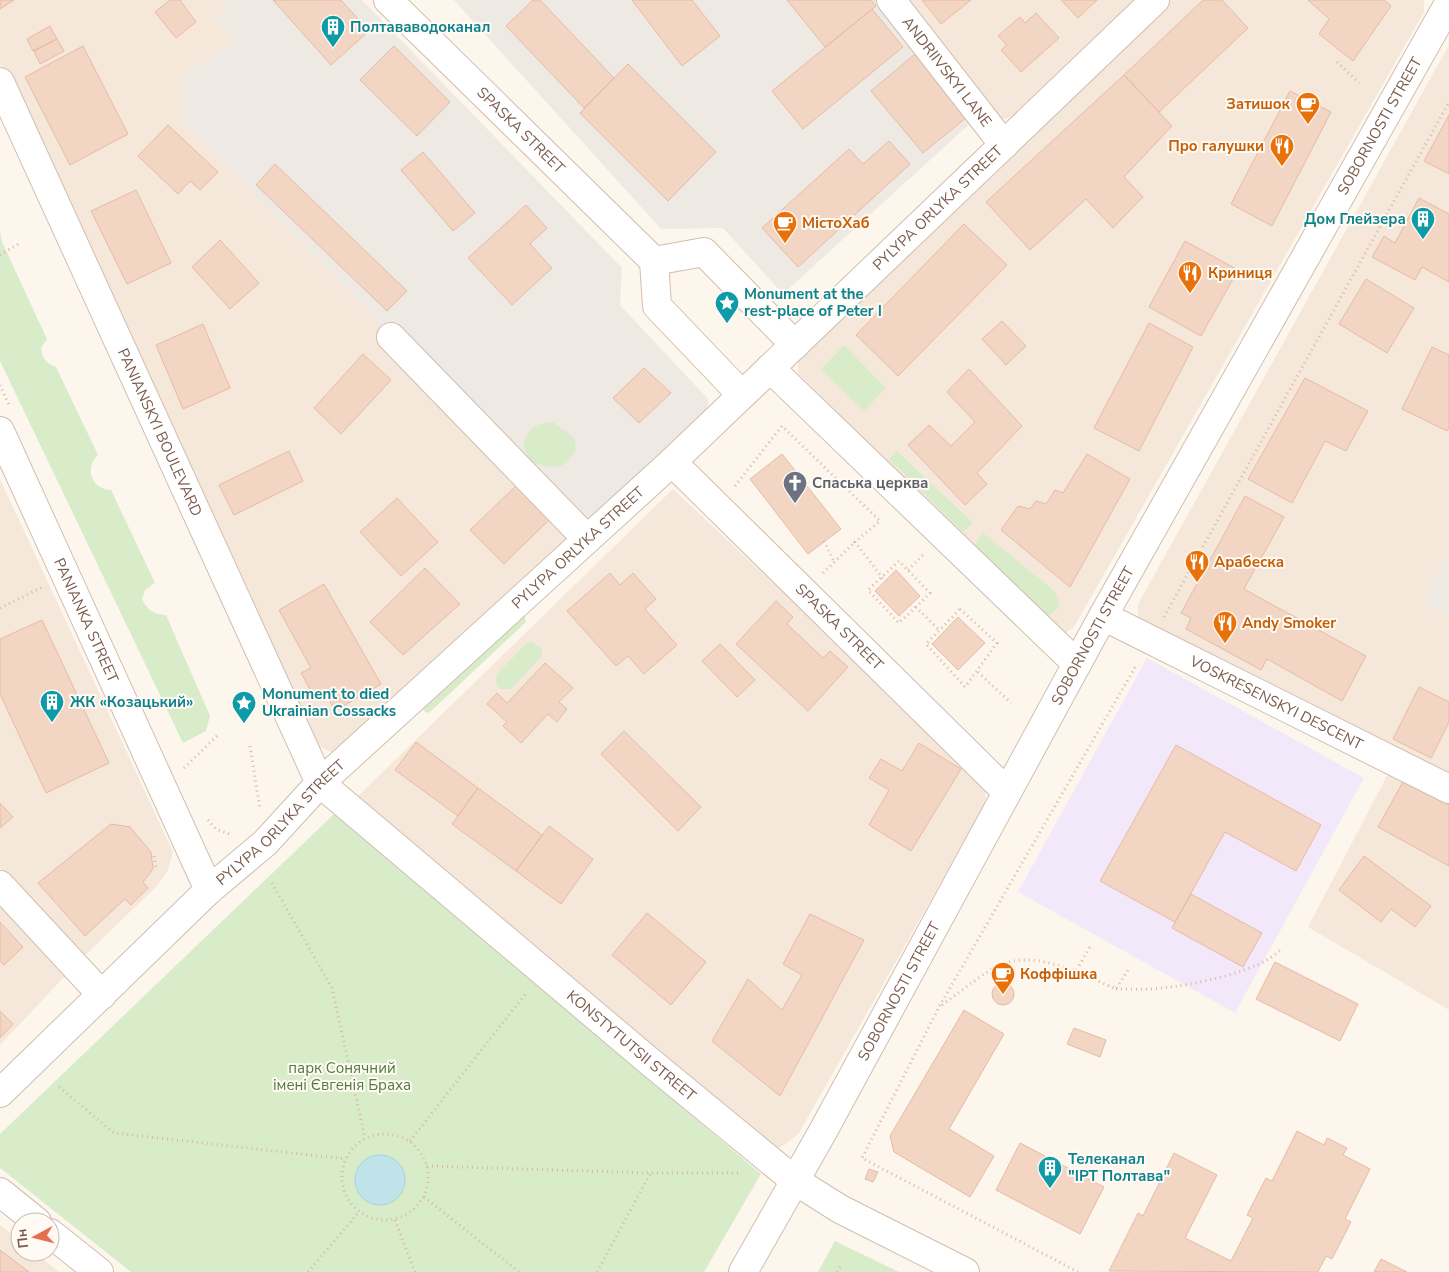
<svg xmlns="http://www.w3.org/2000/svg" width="1449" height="1272" font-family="'Nunito Sans',sans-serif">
  <rect width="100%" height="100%" fill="#fdf6ec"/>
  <path fill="#f5e8da" d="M0,0h233l-19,18 21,22 -50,35 396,456 -240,220 -10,1 -10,-5 -14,-16 -307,-667z
    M902,0h232l-117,113 -12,6 -11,-2z
    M1170,0h254v12l-350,615 -9,6 -12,-5 -255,-255v-18l11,-5 16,-16 -1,-3z
    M1449,45v733l-307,-151 -4,-10v-13z
    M0,479l173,373 -5,18 -12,17 -74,71 -82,-90z
    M673,489l300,282 13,16 -1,17 -186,329 -14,12 -15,6 -418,-349z
    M1390,770l59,29v211l-141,-83z
    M0,899l68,74 -68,72z
    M0,1225l20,16v11h14l25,20h-59z"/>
  <path fill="#efe9e4" d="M233,0h129l260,268 -2,37 88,94v12l-127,120 -401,-412 5,-44 49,-35 -20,-22z
    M454,0h425l96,119 -192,175 -60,-66 -62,1z
    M1449,551v65l-26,-13z"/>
  <path fill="#f3e8fa" d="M1147,658l217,120 -129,235 -217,-121z"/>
  <path fill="#d8ecc9" d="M0,232l2,10 45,97 -6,9c1,9 5,16 15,19l42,88c-14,13 -7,34 13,35l44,93 -10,7 -3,9c5,11 12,15 24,16l44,101 -4,15 -23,12 -183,-382z
    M844,345l42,43 -22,23 -43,-42z
    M553,422l22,17v14l-14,13 -14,1 -15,-5 -9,-16c5,-19 11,-22 30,-24z
    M897,451l76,72 -10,9 -74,-73z
    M983,533l70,57 6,9v8l-9,8h-4l-71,-70z
    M524,615l2,7 -96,90 -4,1 -4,-5z
    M532,642l10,7v7l-31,33h-11c-5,-6 -6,-9 -2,-16l29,-30z
    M334,814l427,360 -57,98h-573l-131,-104v-34z
    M835,1241l64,31h-81z"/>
  <path fill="#bfe3e8" stroke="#a5d3da" d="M355 1180a25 25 0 1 1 50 0a25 25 0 1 1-50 0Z"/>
  <path fill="#f3d5c3" stroke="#e6bba3" d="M0,0h14l-14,9z
    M170,0h10l16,22 -20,16 -21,-26z
    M273,0h68l28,31 -38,34z
    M533,0h7l74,78 -30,30 -78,-82z
    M632,0h60l28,36 -38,30z
    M787,0h84l5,6 -51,41z
    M922,0h49l-30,24z
    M1061,0h36l-19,18z
    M1203,0h19l26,28 -89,84 -35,-37z
    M1308,0h76l7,6 -38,55 -34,-27 10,-15z
    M872,9l31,38 -100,82 -31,-38z
    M1036,13l23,25 -38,34 -20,-22 6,-5 -9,-9 22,-19 5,6z
    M50,26l7,13 -24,12 -6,-12z
    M57,39l7,12 -24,13 -6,-13z
    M83,46l45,88 -58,31 -45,-88z
    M394,46l56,56 -33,34 -57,-56z
    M915,54l52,63 -44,36 -52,-62z
    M628,64l88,88 -48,49 -88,-88z
    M1124,75l48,51 -48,51 19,20 -30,31 -27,-29 -56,51 -44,-48z
    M1290,91l41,21 -59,114 -41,-22z
    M1449,115v59l-25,-13z
    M168,125l50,47 -18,18 -10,-9 -12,13 -40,-38z
    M889,141l21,23 -112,103 -36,-39 87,-79 14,15z
    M423,152l52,61 -22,18 -52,-61z
    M275,164l132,127 -20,20 -131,-126z
    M136,190l35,73 -44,21 -36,-73z
    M1419,198l30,16v68l-27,-15 -7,13 -43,-23 12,-21 11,7z
    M526,205l21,23 -17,16 22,24 -40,37 -44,-47z
    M964,224l43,41 -109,111 -42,-41z
    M220,240l39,43 -29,26 -38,-42z
    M1185,241l53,29 -37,66 -52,-29z
    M1366,279l48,29 -27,45 -48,-29z
    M1002,321l24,25 -20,19 -24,-26z
    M1149,323l44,24 -54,104 -45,-23z
    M203,324l27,64 -47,21 -27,-64z
    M1432,347l17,8v72l-2,4 -45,-22z
    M363,354l28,26 -50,54 -27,-26z
    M644,368l27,25 -32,30 -26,-25z
    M969,369l53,57 -45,47 10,11 -22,21 -57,-60 21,-20 22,21 24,-24 -28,-30z
    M1305,378l63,33 -22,40 -21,-10 -33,62 -44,-24z
    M289,451l14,30 -69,34 -15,-30z
    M782,454l59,75 -33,25 -58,-75z
    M1087,454l43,25 -60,108 -69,-57 17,-24 12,3 6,-8 10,3 9,-14 8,3z
    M520,482l32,35 -48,47 -34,-34z
    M1245,496l39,21 -40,72 122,67 -24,45 -75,-42 -6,11 -75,-41 5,-11 -10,-5z
    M397,498l41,44 -37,34 -41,-44z
    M425,568l35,36 -57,51 -33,-33z
    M896,570l24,26 -21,20 -24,-25z
    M610,573l10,12 13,-12 23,26 -11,10 32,36 -33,29 -16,-18 -12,10 -49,-55z
    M324,584l57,100 -46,27 -9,-17 -10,6 -15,-27 10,-5 -32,-58z
    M776,601l17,16 -6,7 36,34 7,-7 18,16 -40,44 -72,-67z
    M958,617l27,26 -27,27 -26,-26z
    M42,620l67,143 -63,30 -46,-99v-55z
    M720,644l35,36 -18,17 -35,-36z
    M545,663l28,25 -14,14 8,7 -10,13 -9,-8 -27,29 -18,-17 4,-4 -20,-18 10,-11 10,10z
    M1419,687l30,15v20l-18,36 -38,-19z
    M624,731l77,76 -23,24 -77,-77z
    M416,742l62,46 -20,28 -63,-46z
    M919,743l42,26 -50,82 -42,-26 20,-35 -20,-12 12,-19 21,12z
    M1176,745l145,80 -25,46 -71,-39 -50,90 -75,-41z
    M1404,780l45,25v61l-71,-39z
    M478,788l64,47 -26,36 -64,-47z
    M0,803l13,14 -13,11z
    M111,824l19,3 21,25 2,17 -10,13 5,6 -17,17 -6,-6 -40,37 -47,-53z
    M549,826l44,33 -32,45 -45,-33z
    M1364,856l67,50 -16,21 -24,-18 -10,13 -42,-32z
    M1191,894l71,39 -19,34 -71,-39z
    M647,913l59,49 -35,43 -59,-50z
    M810,914l54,26 -84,156 -68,-55 36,-62 34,31 20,-35 -19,-11z
    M0,922l23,25 -19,18 -4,-4z
    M1275,962l83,42 -18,37 -84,-42z
    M992 994a11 11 0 1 1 22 0a11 11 0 1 1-22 0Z
    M964,1010l40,24 -55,95 45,27 -24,41 -76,-45 -4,-16z
    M0,1011l13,13 -13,14z
    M1074,1028l32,12 -6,17 -33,-13z
    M1297,1131l27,14 3,-7 20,10 -4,7 27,14 -25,50 6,3 -19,37 -6,-3 -8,16 -209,-1 29,-58 5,3 31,-63 43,22 -32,63 46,23 22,-43 -6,-3 19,-37 6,3z
    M1020,1143l84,44 -24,47 -84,-44z
    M869,1169l9,3 -5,10 -8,-3z
    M0,1250l29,22h-29z
    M1381,1259l26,13h-33z"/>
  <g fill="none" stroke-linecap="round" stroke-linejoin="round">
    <defs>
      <g id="minor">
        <path id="s1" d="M388,0l266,261"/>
        <path id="s2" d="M891,0l113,145"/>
        <path id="s3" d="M0,82l320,701 329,278 145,119 46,29 125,63"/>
        <path d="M391,337l196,202"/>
        <path d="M770,368l307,296"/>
        <path d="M742,395l-85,-89 -3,-45 50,-9 91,93"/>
        <path id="s4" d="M0,431l209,459"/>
        <path id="s5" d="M672,462l335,330"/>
        <path id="s6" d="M1103,616l346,173"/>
        <path d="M0,885l102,110"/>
        <path id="s7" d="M0,1093l209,-203 56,-47 55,-60 352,-321 483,-462"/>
        <path d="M0,1192l37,30"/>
        <path d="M50,1233l49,39"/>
        <path id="s8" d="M743,1272l79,-139 281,-517 346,-613"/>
      </g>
    </defs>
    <use href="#minor" stroke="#d1beb0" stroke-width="30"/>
    <path stroke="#d9b8a5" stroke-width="3" stroke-dasharray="1 4" stroke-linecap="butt" d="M1337,62l22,21
      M0,255l20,-12
      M0,385l9,20
      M735,486l47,-60 98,95 -25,21 30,39
      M824,541l10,21
      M908,570l16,-16
      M823,573l32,-31
      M916,607l-17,16 -31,-33 31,-29 31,32 -14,14 23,23
      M0,608l43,-21
      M960,609l37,34 -32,44 -39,-43z
      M1164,617l285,-515
      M978,672l33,31
      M250,746l10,63
      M184,768l35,-34
      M208,820l8,9 16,6
      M154,856l2,12
      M272,883l60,105 33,150
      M1076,971l40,18 12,-19
      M1116,989c15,0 31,1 46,-1 30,-3 99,-16 119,-39
      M942,1005c54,-39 64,-59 134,-34l14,-24
      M59,1087l55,46 232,26
      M342 1177a43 43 0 1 1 86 0a43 43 0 1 1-86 0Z
      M410,1141l117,-149
      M427,1166l224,7h90
      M424,1197l95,75
      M395,1220l20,52
      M308,1272l51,-60
      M597,1272l53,-98
      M837,1272l4,-7
      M1078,1272l-216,-114 77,-151 198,-343"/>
    <use href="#minor" stroke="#fff" stroke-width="28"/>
  </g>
  <defs>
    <symbol id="building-pin" viewBox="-11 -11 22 30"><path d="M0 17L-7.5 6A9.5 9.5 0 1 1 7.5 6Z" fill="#0f9aa8" stroke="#fffaf3"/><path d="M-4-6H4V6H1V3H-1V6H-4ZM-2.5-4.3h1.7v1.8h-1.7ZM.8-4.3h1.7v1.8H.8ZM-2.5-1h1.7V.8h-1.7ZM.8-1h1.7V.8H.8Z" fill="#fff"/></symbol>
    <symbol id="cafe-pin" viewBox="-11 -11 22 30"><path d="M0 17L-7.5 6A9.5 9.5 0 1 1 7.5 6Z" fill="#e8710a" stroke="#fffaf3"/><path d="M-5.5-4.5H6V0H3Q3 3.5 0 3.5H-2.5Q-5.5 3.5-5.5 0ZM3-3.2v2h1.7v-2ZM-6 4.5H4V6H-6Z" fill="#fff"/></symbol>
    <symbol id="restaurant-pin" viewBox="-11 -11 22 30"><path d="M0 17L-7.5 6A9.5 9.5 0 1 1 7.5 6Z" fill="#e8710a" stroke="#fffaf3"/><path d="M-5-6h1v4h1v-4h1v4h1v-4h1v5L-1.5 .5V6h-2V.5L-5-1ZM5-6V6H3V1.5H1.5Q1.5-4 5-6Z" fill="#fff"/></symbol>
    <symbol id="sight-pin" viewBox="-11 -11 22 30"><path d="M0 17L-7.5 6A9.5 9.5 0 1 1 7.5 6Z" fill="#0f9aa8" stroke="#fffaf3"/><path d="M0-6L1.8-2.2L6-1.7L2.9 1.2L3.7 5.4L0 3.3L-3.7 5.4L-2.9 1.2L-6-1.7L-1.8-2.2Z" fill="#fff"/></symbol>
    <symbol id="church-pin" viewBox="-11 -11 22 30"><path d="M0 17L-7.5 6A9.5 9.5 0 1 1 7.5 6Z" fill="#6b7280" stroke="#fffaf3"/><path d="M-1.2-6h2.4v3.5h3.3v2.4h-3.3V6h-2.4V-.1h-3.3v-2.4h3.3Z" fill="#fff"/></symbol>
  </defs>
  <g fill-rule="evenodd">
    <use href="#building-pin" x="319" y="13" width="28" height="38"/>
    <use href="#cafe-pin" x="1294" y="90" width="28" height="38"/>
    <use href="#restaurant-pin" x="1268" y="132" width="28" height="38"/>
    <use href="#building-pin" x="1409" y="205" width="28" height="38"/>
    <use href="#cafe-pin" x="771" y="209" width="28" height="38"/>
    <use href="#restaurant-pin" x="1176" y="259" width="28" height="38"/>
    <use href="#sight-pin" x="713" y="289" width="28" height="38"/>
    <use href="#church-pin" x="781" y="469" width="28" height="38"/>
    <use href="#restaurant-pin" x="1183" y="548" width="28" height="38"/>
    <use href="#restaurant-pin" x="1211" y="609" width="28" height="38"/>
    <use href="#building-pin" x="38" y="688" width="28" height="38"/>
    <use href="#sight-pin" x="230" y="689" width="28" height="38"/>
    <use href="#cafe-pin" x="989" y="960" width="28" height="38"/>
    <use href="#building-pin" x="1036" y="1154" width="28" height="38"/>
  </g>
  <g text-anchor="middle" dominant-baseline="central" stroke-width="4" stroke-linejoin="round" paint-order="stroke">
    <g font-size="15" font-weight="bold" fill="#0d838f" stroke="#fffaf3" text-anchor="start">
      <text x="350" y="27">Полтававодоканал</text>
      <text x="1406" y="219" text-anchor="end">Дом Глейзера</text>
      <text x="744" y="294">Monument at the<tspan x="744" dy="17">rest-place of Peter I</tspan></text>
      <text x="262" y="694">Monument to died<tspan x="262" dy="17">Ukrainian Cossacks</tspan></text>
      <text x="70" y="702">ЖК «Козацький»</text>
      <text x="1068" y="1159">Телеканал<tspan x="1068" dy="17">"ІРТ Полтава"</tspan></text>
    </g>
    <g font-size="15" fill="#7a5c4d" stroke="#fffaf3">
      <text stroke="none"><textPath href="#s2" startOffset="91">ANDRIIVSKYI LANE</textPath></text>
      <text stroke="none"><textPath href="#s8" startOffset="1311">SOBORNOSTI STREET</textPath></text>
      <text stroke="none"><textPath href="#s1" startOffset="186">SPASKA STREET</textPath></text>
      <text stroke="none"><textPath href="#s7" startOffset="1290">PYLYPA ORLYKA STREET</textPath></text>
      <text stroke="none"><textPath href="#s3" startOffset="385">PANIANSKYI BOULEVARD</textPath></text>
      <text stroke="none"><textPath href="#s7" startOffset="795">PYLYPA ORLYKA STREET</textPath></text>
      <text stroke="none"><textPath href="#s4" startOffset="208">PANIANKA STREET</textPath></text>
      <text stroke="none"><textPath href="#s5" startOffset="235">SPASKA STREET</textPath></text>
      <text stroke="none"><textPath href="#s8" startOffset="726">SOBORNOSTI STREET</textPath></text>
      <text stroke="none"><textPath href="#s6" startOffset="194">VOSKRESENSKYI DESCENT</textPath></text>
      <text stroke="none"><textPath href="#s7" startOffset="390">PYLYPA ORLYKA STREET</textPath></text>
      <text stroke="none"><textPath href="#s8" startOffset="321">SOBORNOSTI STREET</textPath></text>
      <text stroke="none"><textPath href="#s3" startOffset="1178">KONSTYTUTSII STREET</textPath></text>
    </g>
    <g font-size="15" font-weight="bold" fill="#c56008" stroke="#fffaf3" text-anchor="start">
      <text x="1290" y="104" text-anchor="end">Затишок</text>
      <text x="1264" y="146" text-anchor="end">Про галушки</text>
      <text x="802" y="223">МістоХаб</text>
      <text x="1208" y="273">Криниця</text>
      <text x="1214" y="562">Арабеска</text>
      <text x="1242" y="623">Andy Smoker</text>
      <text x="1020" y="974">Коффішка</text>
    </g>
    <g font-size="15" font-weight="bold" fill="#5b616d" stroke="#fffaf3" text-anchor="start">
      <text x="812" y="483">Спаська церква</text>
    </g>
    <g font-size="15" fill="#537a41" stroke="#fffaf3">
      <text x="342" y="1068">парк Сонячний<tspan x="342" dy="17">імені Євгенія Браха</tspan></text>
    </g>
  </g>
  <g transform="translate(35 1237) rotate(263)"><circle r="24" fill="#fffaf3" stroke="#cabbb1"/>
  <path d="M0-4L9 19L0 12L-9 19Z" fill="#e76f51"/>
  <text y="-8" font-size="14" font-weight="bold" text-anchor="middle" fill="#7a5c4d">Пн</text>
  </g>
</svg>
